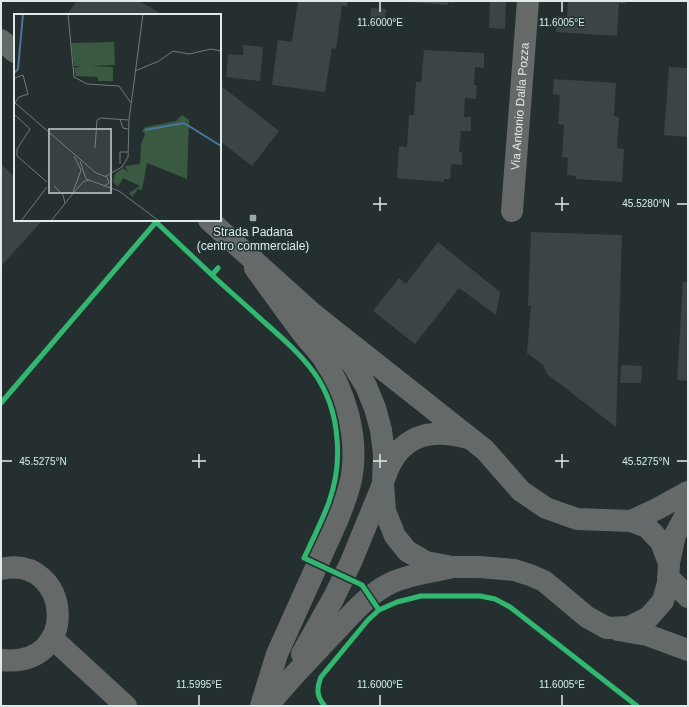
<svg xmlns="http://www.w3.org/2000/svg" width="689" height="707" font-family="Arial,sans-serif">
  <rect width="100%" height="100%" fill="#252f2f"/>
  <path fill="#3c4446" d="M77,1h62l24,14h-97z
    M298,1h50l-1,5h-5l-6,43 -4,-1 -7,44 -53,-7 6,-45 14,2z
    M408,1h46v2l-6,-1v3l-40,-3z
    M490,1h16l-1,28 -16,-1z
    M568,1h57v3l-6,-1 -2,33 -61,-4v-16l11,1z
    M371,8l15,1 -1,14 -15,-1z
    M220,31l2,1 -1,10h-1z
    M243,45l20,2 -3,34 -34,-4 2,-23 15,1z
    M424,50l60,3v15l-9,-1 -1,18h3l-1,14 -11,-1 -1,19h7v14h-10l-2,21h3v13l-11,-1 -1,15h-6v3l-47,-4 2,-32 8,1 2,-32h5l2,-33h5z
    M669,67l19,1v69l-24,-2z
    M554,79l62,4 -2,33 5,1 -2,31 7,1 -2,33 -46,-3v-3l-9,-1 1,-17 -6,-1 2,-32 -6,-1 2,-29 -7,-1z
    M220,85l59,46 -27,35 -32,-25z
    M1,164l14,13v43h28l-42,46z
    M531,232l91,3 -6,192 -69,-53 -4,-9 -16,-12 4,-47h-3z
    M438,242l62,50 -4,23 -37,-27 -44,56 -42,-33 26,-33 7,6z
    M683,282h5v99l-11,-1z
    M621,365l21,1 -1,17h-21z"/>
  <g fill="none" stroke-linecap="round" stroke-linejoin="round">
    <g stroke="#656968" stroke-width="22">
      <path id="s1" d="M512,211l16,-210"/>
      <path d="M255,268c16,22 32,45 49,67 6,8 14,15 19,23 22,33 35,77 29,116 -2,16 -9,32 -15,47l-60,133 -16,52"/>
      <path d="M631,521l26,-12 31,-17"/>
      <path d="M669,563l6,-28 13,-24"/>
      <path d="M1,569c69,-16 82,100 0,91"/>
      <path d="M52,638l74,68"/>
      <path d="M302,654l32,-57 17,-35 32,-78"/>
      <path d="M268,706c18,-24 39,-44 59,-66 20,-20 39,-46 66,-58 18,-8 40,-10 59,-15"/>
    </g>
    <path stroke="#636a69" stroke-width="22" d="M1,40l14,12
      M209,220l104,94 172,136 36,41 25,17 31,11 54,2 16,6 14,15 8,21 -1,20 -5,18 -14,16 -20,10 -22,1 -20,-11 -43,-36 -14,-6 -16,-5 -34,-3h-28l-26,-5 -19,-11 -12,-15 -10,-25 -2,-27 1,-30 -3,-24 -6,-22 -9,-22 -12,-20 -41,-52
      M385,477c13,-40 43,-50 82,-39
      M668,577l20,20
      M618,630l29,5 41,15"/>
    <defs>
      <path id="cycleway" d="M218,268l-6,7c17,16 35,31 52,47 40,35 69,61 73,117 2,21 -1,43 -8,63 -7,19 -16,37 -25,56l58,27 17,25 -11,10 -47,57c-4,10 -5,19 3,28l-1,1
        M1,403l155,-181 56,53
        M379,610l18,-8 24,-6h59l15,3 15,8 127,99"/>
    </defs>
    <use href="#cycleway" stroke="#213333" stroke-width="8"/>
    <use href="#cycleway" stroke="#33b770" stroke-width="5"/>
  </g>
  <path fill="none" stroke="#dfeaea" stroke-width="1.5" d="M380,2v10M562,2v10M380,197v14M562,197v14M373,204h14M555,204h14M677,204h10M199,454v14M380,454v14M562,454v14M2,461h10M192,461h14M373,461h14M555,461h14M677,461h10M199,695v10M380,695v10M562,695v10"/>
  <rect fill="#9ea9a9" stroke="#213333" stroke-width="1.5" x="249" y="214" width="8" height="8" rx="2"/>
  <g text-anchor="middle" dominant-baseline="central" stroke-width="3" stroke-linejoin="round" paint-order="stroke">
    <g font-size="12" fill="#dfeaea" stroke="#213333">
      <text stroke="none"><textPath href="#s1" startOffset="105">Via Antonio Dalla Pozza</textPath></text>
    </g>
    <g font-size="12" fill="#dfeaea" stroke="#213333">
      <text x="253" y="232">Strada Padana<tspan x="253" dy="14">(centro commerciale)</tspan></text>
    </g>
  </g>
  <g transform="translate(14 14)">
    <rect width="207" height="207" fill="#252f2f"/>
    <path d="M100,28l1,23 -25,1 23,1v14h-15l-1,-7v3l-21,-1 -2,-8 7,-2h-7l-3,-23zM168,101l7,5 -2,59 -40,-16 -5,27 -4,-1 -6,8 -3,-4 11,-7 -17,-8 -5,9 -5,-5 2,-8 8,-6 5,4 -3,-6 15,-2 1,-20 4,-10 -3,-3 3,-4 31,-6z" fill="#395a41"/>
    <path fill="none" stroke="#47779d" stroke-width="2" d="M0,59l4,-4 5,-55M131,116l39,-7 37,23"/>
    <path fill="none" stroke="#6f7a7a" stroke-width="1" d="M54,0l6,63 13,7 32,2 12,17M121,57l24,-10 14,-10 16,3 22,-5 10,2M1,64l8,-3 5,19 -9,3 -4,6M0,88l82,71 11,4 2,6 -5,3M0,100l16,15 -13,20v7l30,26M106,105l3,9 5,1M81,134l2,-28 4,-2 28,2M66,147l6,18 33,12 40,30M106,150v-12h8M92,162l16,-9 6,-10 1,-37 14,-106M40,172l9,9 2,8M59,178l8,-22 -7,-14M7,207l26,-34M37,207l24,-30 8,-9 6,-2"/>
    <path fill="#9ea9a9" fill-opacity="0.15" stroke="#9ea9a9" stroke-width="2" d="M35,115h62v64h-62z"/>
    <rect width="207" height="207" fill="none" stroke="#dfeaea" stroke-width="2"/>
  </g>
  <g font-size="10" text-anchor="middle" fill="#dfeaea" stroke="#213333" stroke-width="3" stroke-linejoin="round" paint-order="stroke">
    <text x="380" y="26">11.6000°E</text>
    <text x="562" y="26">11.6005°E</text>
    <text x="646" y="207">45.5280°N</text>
    <text x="43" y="465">45.5275°N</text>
    <text x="646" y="465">45.5275°N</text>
    <text x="199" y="688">11.5995°E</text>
    <text x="380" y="688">11.6000°E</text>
    <text x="562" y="688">11.6005°E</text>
  </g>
  <rect width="689" height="707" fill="none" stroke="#dfeaea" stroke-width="4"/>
</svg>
